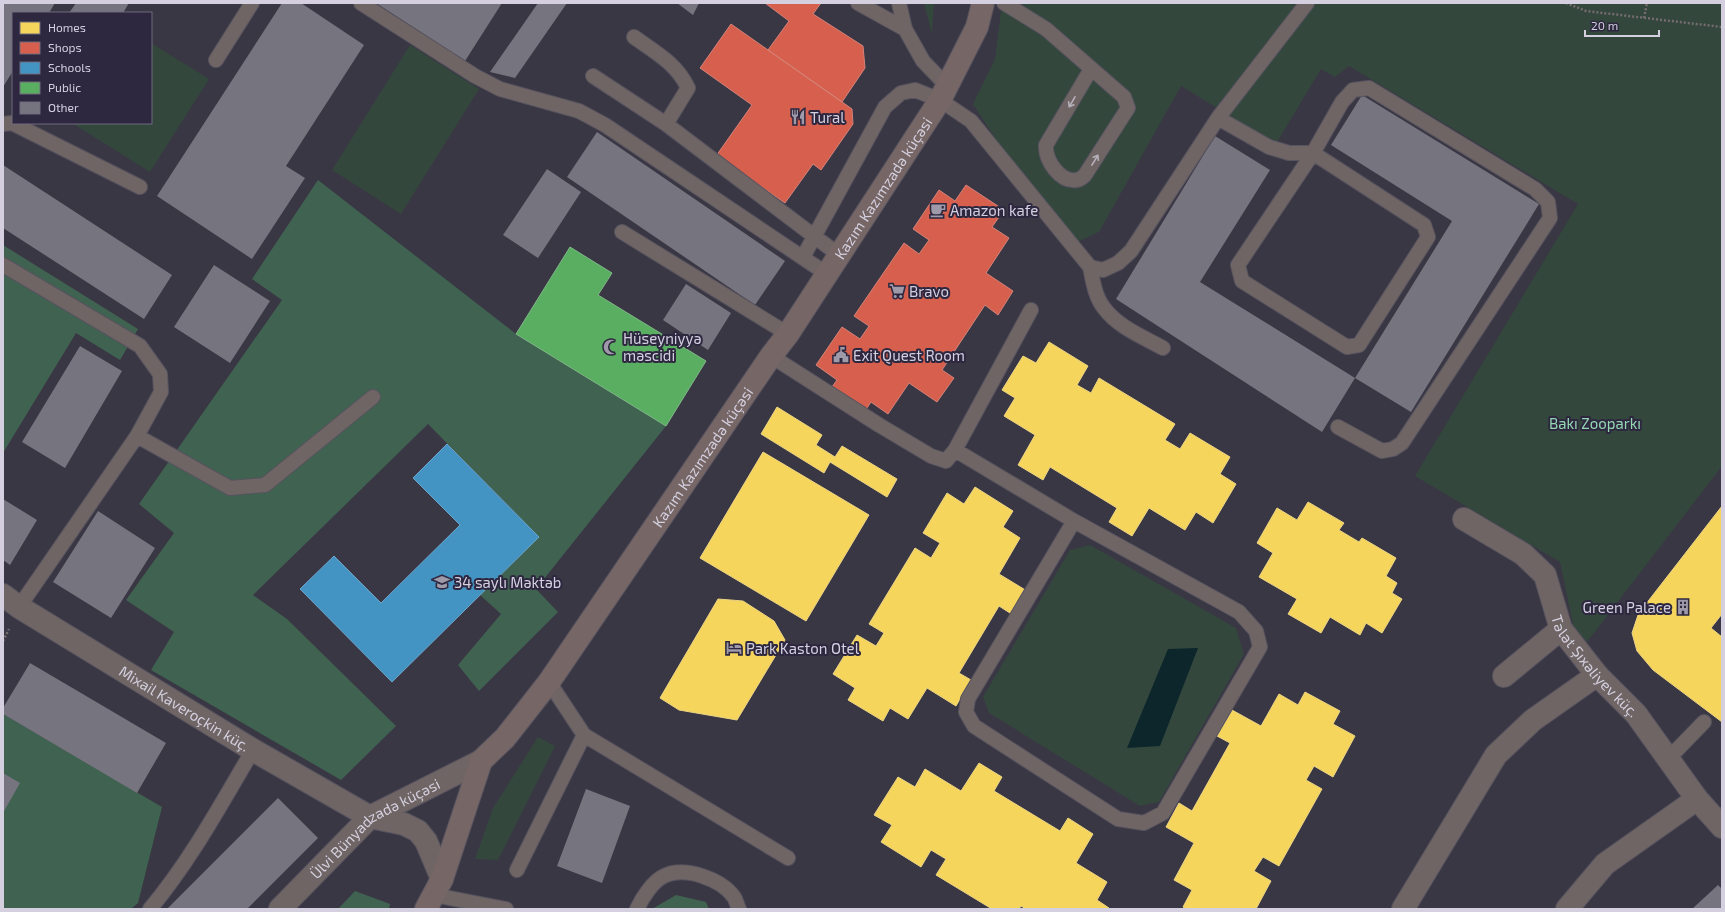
<svg xmlns="http://www.w3.org/2000/svg" width="1725" height="912" font-family="'Exo 2',sans-serif">
  <rect width="100%" height="100%" fill="#3a3744"/>
  <path fill="#33473d" d="M924,3h10l-2,31z
    M1002,3h720v463l-135,176 -13,-13 -14,-67 -145,-86 163,-272 -229,-138 -14,11 -14,-8 -45,75 -95,-58 -82,146 -22,10 -30,-24 -74,-114 22,-45z
    M151,43l58,36 -59,93 -78,-49h79z
    M410,45l69,44 -78,125 -69,-44z
    M1090,545l146,83 8,26 -85,148 -19,4 -151,-93 -6,-16 87,-147z
    M538,737l17,9 -57,114 -23,-1 18,-51z"/>
  <path fill="#406251" d="M318,180l198,154 150,92 -130,163 22,23 -79,79 -21,-26 43,-51 -21,-19 59,-58 -111,-113 -175,171 34,24 109,107 -55,54 -190,-110 23,-38 -48,-32 48,-67 -35,-29 143,-204 -30,-21z
    M3,245l135,84 -18,31 -44,-27 -73,120z
    M3,714l159,93 -24,96 -7,6h-128z
    M355,891l35,13 -1,5h-51z
    M676,895l30,7 3,7h-57z"/>
  <path fill="#0c262b" d="M1198,648l-38,98 -33,2 41,-99z"/>
  <path fill="#f6d55c" stroke="#ecd484" d="M1049,342l39,24 -11,19 14,8 8,-15 76,46 -10,16 15,9 10,-16 40,24 -10,17 16,10 -23,39 -17,-11 -11,18 -36,-22 -17,28 -23,-14 8,-14 -67,-41 -7,13 -25,-15 17,-30 -31,-19 11,-18 -13,-8 21,-34 13,7z
    M777,407l45,28 -6,10 19,12 7,-11 55,33 -10,18 -57,-35 -6,11 -63,-39z
    M763,452l106,63 -63,106 -106,-63z
    M975,487l38,24 -10,16 17,11 -21,36 28,17 -14,24 -14,-9 -40,67 12,7 -15,26 -29,-18 -19,31 -18,-11 -7,13 -35,-21 7,-12 -22,-14 24,-39 19,11 8,-13 -15,-9 46,-76 16,10 9,-15 -17,-10 24,-40 17,11z
    M1308,502l36,21 -5,7 20,12 3,-4 34,20 -10,18 11,7 -5,10 10,6 -20,34 -16,-10 -6,12 -30,-18 -9,16 -33,-19 9,-15 -38,-22 14,-24 -16,-10 20,-35 20,12z
    M1722,506v108l-11,14 11,9v85l-69,-52 -16,-19 -5,-18 6,-18 11,-15z
    M718,599l25,2 31,20 11,19 -48,80 -58,-10 -19,-12z
    M1305,692l35,19 -7,13 22,12 -22,41 -19,-11 -8,14 16,9 -43,77 -16,-9 -9,14 17,10 -15,28h-70l-3,-2 9,-17 -18,-10 20,-37 -28,-16 13,-24 13,8 38,-68 -13,-7 15,-26 29,16 18,-32 19,11z
    M979,763l23,14 -8,14 66,40 8,-13 25,16 -17,29 31,19 -10,18 12,8 -1,1h-82l-5,-3 -2,3h-27l-56,-34 10,-16 -15,-9 -10,17 -40,-25 11,-17 -18,-10 24,-38 17,10 10,-18 36,22z"/>
  <path fill="#d6604d" stroke="#d58279" d="M765,3h56l-8,11 50,32 2,22 -23,34 -74,-52 21,-29z
    M731,24l121,85 1,15 -32,46 -8,-6 -28,39 -69,-47 36,-51 -52,-37z
    M966,185l38,25 -12,17 17,11 -23,35 27,18 -15,24 -13,-10 -43,65 12,8 -17,24 -28,-19 -21,31 -17,-12 -8,12 -34,-23 8,-11 -21,-15 26,-38 18,12 9,-13 -15,-10 50,-73 15,11 10,-14 -16,-11 26,-39 16,11z"/>
  <path fill="#4393c3" stroke="#6ea5cc" d="M447,444l92,93 -147,145 -92,-93 34,-33 47,47 79,-78 -47,-47z"/>
  <path fill="#5aae61" stroke="#7fb887" d="M570,247l42,26 -14,22 108,66 -40,65 -150,-92z"/>
  <path fill="#76747f" d="M3,3h52l-6,10h-36v58l-10,16z
    M76,3h53l-6,10h-54z
    M282,3h19l63,42 -78,121 19,12 -53,81 -95,-63z
    M376,3h126l-37,58z
    M538,3h29l-52,75 -25,-6z
    M677,3h22l-6,12z
    M1362,95l177,109 -128,208 -56,-34 97,-157 -121,-76z
    M597,132l188,129 -30,44 -188,-128z
    M1215,136l55,34 -70,112 155,96 -33,54 -206,-133z
    M3,165l169,110 -28,44 -141,-91z
    M547,169l34,23 -43,66 -35,-23z
    M214,265l56,36 -40,62 -56,-36z
    M686,284l45,29 -23,37 -45,-30z
    M80,346l42,25 -57,97 -43,-26z
    M3,499l34,21 -27,45 -7,-5z
    M98,511l57,37 -44,70 -58,-36z
    M30,663l136,80 -29,50 -134,-79v-6z
    M3,773l17,10 -17,30z
    M586,789l44,17 -28,77 -45,-17z
    M278,798l40,40 -71,71h-80z
    M1718,885l4,4v20h-30z"/>
  <g fill="none" stroke-linecap="round" stroke-linejoin="round">
    <defs>
      <path id="service" d="M361,3l114,73 25,13 79,22 26,14 222,149
        M858,3l47,26
        M899,3l6,26 18,32 24,25
        M1004,3l42,26 78,68 4,11 -43,67c-2,2 -6,5 -8,5 -17,3 -32,-20 -31,-35l45,-76
        M634,37c22,16 42,26 54,51l-22,36
        M216,60l36,-57
        M593,76l73,48 173,131
        M1218,118l89,-115
        M3,124l9,-1 128,64
        M622,232l166,102
        M803,257l82,-150 16,-14 14,-3 25,10 31,21 119,146 13,3 15,-7 13,-12 87,-133 51,29 20,6h24l111,72 4,12 -69,108 -12,2 -105,-66 -4,-16 75,-112 29,-51 11,-12 16,-2 166,101 13,13 2,16 -148,225 -9,6 -11,2 -44,-24
        M3,265l137,81 20,28 1,18 -24,44 -118,171
        M1090,267c3,14 5,30 14,41 14,19 39,29 59,40
        M771,356l108,69 52,31 15,5 9,-11 76,-140
        M137,436l93,52 35,-3 108,-88
        M955,450l119,71 165,91 17,19 4,16 -97,166 -19,10 -26,-4 -144,-93 -8,-14 2,-13 106,-178
        M549,682l35,53 204,123
        M1668,759l36,-37
        M517,870l67,-135
        M434,895l72,14
        M150,909c41,-49 71,-105 103,-159
        M637,909c5,-11 16,-28 27,-33 21,-10 57,3 70,21 2,3 3,8 5,12"/>
      <g id="minor">
        <path id="s1" d="M1464,519l59,35 22,21 16,54 36,46 39,39 61,85 25,28"/>
        <path id="s2" d="M3,595l16,12 234,143 117,67 34,7 14,7 8,10 16,38"/>
        <path d="M1504,676l57,-47"/>
        <path id="s3" d="M280,909l90,-92 111,-56"/>
        <path d="M1403,909l93,-154 37,-35 64,-45"/>
        <path d="M1567,909l38,-45 92,-65"/>
      </g>
      <g id="secondary">
        <path id="s4" d="M426,909l16,-30 39,-118 24,-23 44,-56 222,-326 17,-22 152,-234 37,-73 6,-24"/>
      </g>
    </defs>
    <use href="#service" stroke="#57535f" stroke-width="16"/>
    <use href="#minor" stroke="#57535f" stroke-width="24"/>
    <use href="#secondary" stroke="#57535f" stroke-width="24"/>
    <path stroke="#746c6e" stroke-width="2.5" stroke-dasharray="2 2" stroke-linecap="butt" d="M1566,3l20,8 136,16
      M1644,18l3,-15
      M3,641l6,-12"/>
    <use href="#service" stroke="#6f6564" stroke-width="14"/>
    <use href="#minor" stroke="#6f6564" stroke-width="22"/>
    <use href="#secondary" stroke="#766766" stroke-width="22"/>
  </g>
  <defs><path id="oneway-shaft" d="M-6 0H5M1.5-3L5.5 0L1.5 3" fill="none" stroke-width="1.6" stroke-linecap="round" stroke-linejoin="round"/></defs>
  <g stroke="#b6b0bb">
    <use href="#oneway-shaft" transform="translate(1072 102) rotate(120)"/>
    <use href="#oneway-shaft" transform="translate(1095 160) rotate(-58)"/>
  </g>
  <defs>
    <symbol id="restaurant-bare" viewBox="-9 -9 18 18"><path d="M-5-6h1v4h1v-4h1v4h1v-4h1v5L-1.5 .5V6h-2V.5L-5-1ZM5-6V6H3V1.5H1.5Q1.5-4 5-6Z" fill="#9e9aa9" stroke="#2d273f" stroke-width="2.5" paint-order="stroke"/></symbol>
    <symbol id="cafe-bare" viewBox="-9 -9 18 18"><path d="M-5.5-4.5H6V0H3Q3 3.5 0 3.5H-2.5Q-5.5 3.5-5.5 0ZM3-3.2v2h1.7v-2ZM-6 4.5H4V6H-6Z" fill="#9e9aa9" stroke="#2d273f" stroke-width="2.5" paint-order="stroke"/></symbol>
    <symbol id="supermarket-bare" viewBox="-9 -9 18 18"><path d="M-6-5.5h2.5l.6 2H6L4.5 2H-2.5L-4.4-4H-6ZM-1.5 3.2a1.3 1.3 0 1 0 .1 0ZM3 3.2a1.3 1.3 0 1 0 .1 0Z" fill="#9e9aa9" stroke="#2d273f" stroke-width="2.5" paint-order="stroke"/></symbol>
    <symbol id="mosque-bare" viewBox="-9 -9 18 18"><path d="M3.5-4.9A6 6 0 1 0 3.5 4.9A5 5 0 1 1 3.5-4.9Z" fill="#9e9aa9" stroke="#2d273f" stroke-width="2.5" paint-order="stroke"/></symbol>
    <symbol id="civic-bare" viewBox="-9 -9 18 18"><path d="M-.6-6.5H3V-4.5H.6V-3L4-1V1h2V6H-6V1h2V-1L-.6-3ZM-1.2 2.5V6h2.4V2.5Z" fill="#9e9aa9" stroke="#2d273f" stroke-width="2.5" paint-order="stroke"/></symbol>
    <symbol id="school-bare" viewBox="-9 -9 18 18"><path d="M0-5L7-2L0 1L-7-2ZM-4 1L0 2.5L4 1V4Q0 6-4 4Z" fill="#9e9aa9" stroke="#2d273f" stroke-width="2.5" paint-order="stroke"/></symbol>
    <symbol id="building-bare" viewBox="-9 -9 18 18"><path d="M-4-6H4V6H1V3H-1V6H-4ZM-2.5-4.3h1.7v1.8h-1.7ZM.8-4.3h1.7v1.8H.8ZM-2.5-1h1.7V.8h-1.7ZM.8-1h1.7V.8H.8Z" fill="#9e9aa9" stroke="#2d273f" stroke-width="2.5" paint-order="stroke"/></symbol>
    <symbol id="hotel-bare" viewBox="-9 -9 18 18"><path d="M-6-4.5h1.5V1H6V5H4.5V3h-9V5H-6ZM-4 0a1.8 1.8 0 1 1 3.6 0ZM.5 0V-2.5h3Q6-2.5 6 0Z" fill="#9e9aa9" stroke="#2d273f" stroke-width="2.5" paint-order="stroke"/></symbol>
  </defs>
  <g fill-rule="evenodd">
    <use href="#restaurant-bare" x="787" y="106" width="22" height="22"/>
    <use href="#cafe-bare" x="927" y="199" width="22" height="22"/>
    <use href="#supermarket-bare" x="886" y="280" width="22" height="22"/>
    <use href="#mosque-bare" x="600" y="336" width="22" height="22"/>
    <use href="#civic-bare" x="830" y="344" width="22" height="22"/>
    <use href="#school-bare" x="431" y="571" width="22" height="22"/>
    <use href="#building-bare" x="1672" y="596" width="22" height="22"/>
    <use href="#hotel-bare" x="723" y="637" width="22" height="22"/>
  </g>
  <g text-anchor="middle" dominant-baseline="central" stroke-width="4" stroke-linejoin="round" paint-order="stroke">
    <g font-size="15" fill="#d4d0e0" stroke="#2d273f" text-anchor="start">
      <text x="810" y="117">Tural</text>
      <text x="950" y="210">Amazon kafe</text>
      <text x="909" y="291">Bravo</text>
      <text x="623" y="338">Hüseyniyyə<tspan x="623" dy="17">məscidi</tspan></text>
      <text x="853" y="355">Exit Quest Room</text>
      <text x="454" y="582">34 saylı Məktəb</text>
      <text x="1671" y="607" text-anchor="end">Green Palace</text>
      <text x="746" y="648">Park Kaston Otel</text>
    </g>
    <g font-size="15" fill="#d4d0e0" stroke="#2d273f">
      <text stroke="none"><textPath href="#s4" startOffset="859">Kazım Kazımzadə küçəsi</textPath></text>
      <text stroke="none"><textPath href="#s4" startOffset="535">Kazım Kazımzadə küçəsi</textPath></text>
      <text stroke="none"><textPath href="#s1" startOffset="205">Tələt Şıxəliyev küç.</textPath></text>
      <text stroke="none"><textPath href="#s2" startOffset="214">Mixail Kaveroçkin küç.</textPath></text>
      <text stroke="none"><textPath href="#s3" startOffset="126">Ülvi Bünyadzadə küçəsi</textPath></text>
    </g>
    <g font-size="15" fill="#94d8b2" stroke="#2d273f">
      <text x="1595" y="423">Bakı Zooparkı</text>
    </g>
  </g>
  <rect width="1725" height="912" fill="none" stroke="#d4d0e0" stroke-width="8"/>
  <rect x="12" y="12" width="140" height="112" fill="#2d273f" stroke="#706b7f"/>
  <rect x="20" y="22" width="20" height="12" fill="#f6d55c" stroke="#706b7f"/>
  <text x="48" y="32" font-size="12" fill="#d4d0e0">Homes</text>
  <rect x="20" y="42" width="20" height="12" fill="#d6604d" stroke="#706b7f"/>
  <text x="48" y="52" font-size="12" fill="#d4d0e0">Shops</text>
  <rect x="20" y="62" width="20" height="12" fill="#4393c3" stroke="#706b7f"/>
  <text x="48" y="72" font-size="12" fill="#d4d0e0">Schools</text>
  <rect x="20" y="82" width="20" height="12" fill="#5aae61" stroke="#706b7f"/>
  <text x="48" y="92" font-size="12" fill="#d4d0e0">Public</text>
  <rect x="20" y="102" width="20" height="12" fill="#76747f" stroke="#706b7f"/>
  <text x="48" y="112" font-size="12" fill="#d4d0e0">Other</text>
  <path d="M1585 30v6h74v-6" fill="none" stroke="#d4d0e0" stroke-width="2"/>
  <text x="1591" y="30" font-size="12" fill="#d4d0e0" stroke="#2d273f" stroke-width="3" paint-order="stroke">20 m</text>
</svg>
